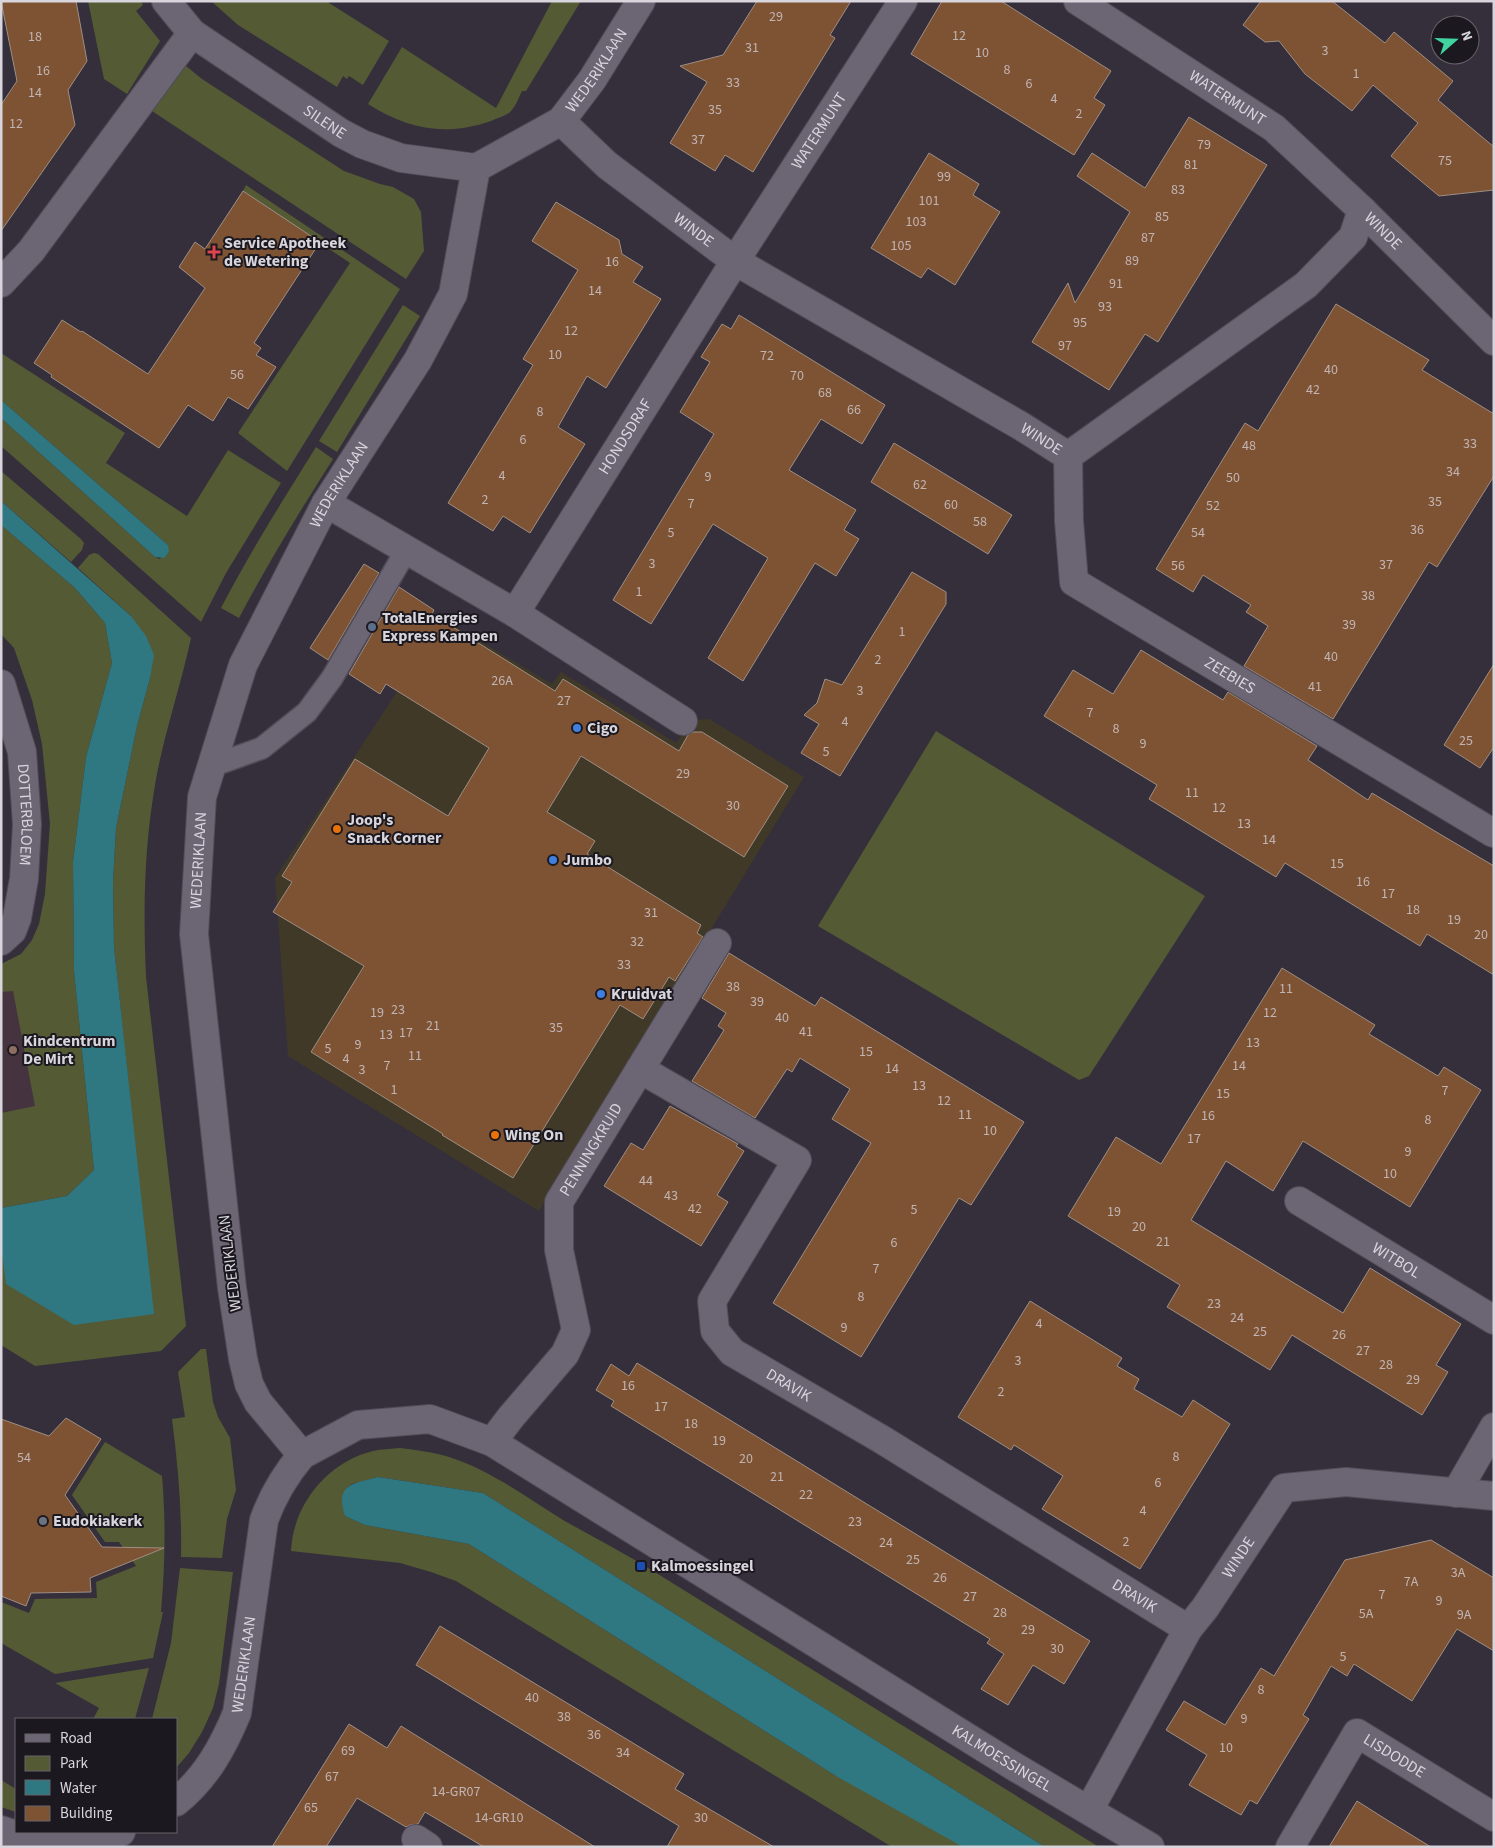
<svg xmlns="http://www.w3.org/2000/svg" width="1495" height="1848" font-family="'Source Sans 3',sans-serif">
  <rect width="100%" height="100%" fill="#352f3c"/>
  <path fill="#413928" d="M444,620l108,64 9,-12 115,71 17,-23 16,-1 95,58 -265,434 -251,-155 -13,-178z"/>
  <path fill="#45343f" d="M13,990l23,117 -35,6v-121z"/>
  <path fill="#545a34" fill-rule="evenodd" d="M88,1h53l2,4 -7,6 24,30 -33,53 -23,-15z
    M211,1h115l63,40 -26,44 -14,-9 -2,3 -4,-3 -6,11 -99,-62z
    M552,1h29l-55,90h-4c-3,6 -6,15 -11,20 -4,5 -14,7 -20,10 -46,16 -84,8 -123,-17l34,-57 94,61z
    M186,66l16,13 142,92 36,13 13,3 21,12 7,13 3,39 -18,28 -257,-170z
    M246,185l154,104 -113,182 -49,-38 112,-170 -107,-72z
    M403,305l17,11 -83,136 -18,-11z
    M1,353l124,80 -19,30 81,53 41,-66 53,33 -55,90 -25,49 -200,-176v-28l154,139 5,2 8,-14 -167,-145z
    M316,447l17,12c-33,52 -65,104 -94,159l-18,-10c29,-56 62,-108 95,-161z
    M1,471l80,68 3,4 -2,7 -11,12 -70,-61z
    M1,525l74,63 30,35 7,40 -26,94 -13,105 1,109 20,199 -27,26 -66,12v-95l34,-7 -22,-115 -12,1v-28l20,-10 11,-14 7,-16 6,-30 5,-70 -8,-80 -10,-44 -18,-52 -13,-14z
    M94,553l4,1 93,84c-10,47 -26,93 -35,141 -12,68 -13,128 -10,198l40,349 -25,25 -126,15 -34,-21v-99l6,38 146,30 -39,-367 -1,-66 3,-53 21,-102 13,-48 -19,-62 -53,-48 11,-13z
    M936,731l269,165 -116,180 -10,4 -261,-154z
    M201,1349h5l7,53 5,15 12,21 6,52 -9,29 -5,39 -41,-1c1,-46 -3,-92 -9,-138l13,-2 -7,-45z
    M105,1442l57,34c4,46 3,90 -1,136h2l-10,46 -98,16 -54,-31v-41l28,11 6,-14 62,-1 -1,-16 40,-16 -17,-24h-14l-33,-47z
    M400,1448c16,2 33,4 49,9 41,13 77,40 114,63 30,17 61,33 90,51l446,276h-54l-44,-28 -19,28h-90l-436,-266 -25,-9 -31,-9 -109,-12c2,-46 36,-89 82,-100 9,-2 18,-2 27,-3zM378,1477l105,16 500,315 -147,-32 -367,-232 -104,-19 -20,-9 1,-27 6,-5z
    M180,1568l53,4 -14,112 -6,24 -11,24 -13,21 -13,15v-49h-24l19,-76z
    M149,1668l-14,51h-42l6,-11 -44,-25z
    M1,1780l15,9v23l-15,-5z"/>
  <path fill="#2f7882" d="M1,400l167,145 1,7 -5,6 -9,-1 -154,-139z
    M1,501l130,115 15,20 8,19 -4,23 -13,48 -21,102 -3,53 1,66 40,367 -80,11 -68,-41 -5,-38v-38l66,-12 27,-26 -20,-199 -1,-109 13,-105 26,-94 -7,-40 -30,-35 -74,-63z
    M378,1477l105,16 562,354h-82l-127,-71 -367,-232 -104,-19 -20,-9c-10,-32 7,-32 33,-39z"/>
  <path fill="#7e5334" stroke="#9e8e83" d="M1,1h75l11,60 -19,29 7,35 -74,106v-126l16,-24z
    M757,1h94l-21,34 5,3 -82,134 -28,-17 -10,16 -45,-28 37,-61 -27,-16 43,-11z
    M942,1h59l110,70 -17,27 11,7 -31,50 -163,-101z
    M1261,1h71l53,42 9,-11 59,49 -15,19 56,47v43l-55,6 -48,-40 27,-33 -45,-38 -21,26 -47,-37 -26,-33 -14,1 -22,-17z
    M1189,117l78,48 -109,177 -13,-8 -36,56 -77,-48 36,-59 7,20 55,-91 -53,-36 15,-23 53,35z
    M929,153l50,31 -6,11 27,17 -45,73 -27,-17 -7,10 -50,-30z
    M243,191l77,51 -66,101 7,5 -5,7 20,12 -28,42 -20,-12 -15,24 -25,-16 -29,43 -108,-71 1,-2 -18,-12 28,-43 19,12 1,-1 66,43 57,-86 -26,-21 16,-25 10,7z
    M556,202l63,38 3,14 21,13 -10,15 28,17 -55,89 -19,-12 -29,51 27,17 -55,89 -27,-17 -10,15 -45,-28 85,-138 -10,-6 55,-89 -46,-29z
    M1336,304l93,56 -7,10 72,44v62l-57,91 -8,-5 -96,157 -89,-53 24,-40 -22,-14 5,-7 -48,-30 -10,17 -37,-23 89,-146 13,8z
    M739,315l146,90 -23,39 -41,-25 -32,51 67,40 -12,20 15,9 -23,37 -21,-13 -72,118 -35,-23 60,-100 -55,-34 -62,100 -38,-24 101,-166 -34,-22 30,-50 -9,-5 21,-33 9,5z
    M894,443l118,72 -24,39 -117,-72z
    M364,564l15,9 -51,87 -18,-12z
    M912,572l34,20v12l-106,172 -39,-23 18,-29 -15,-9 13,-12 8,-24 17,6z
    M399,587l35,23 -2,4 123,77 8,-12 116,72 9,-16 5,-3h9l86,54 -44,71 -163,-101 -34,56 48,29 -8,13 114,71 -4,8 6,4 -28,44 -6,-4 -26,42 -23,-14 -107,173 -71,-43 1,-1 -132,-82 53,-86 -91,-54 19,-30 -10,-6 73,-117 93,57 41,-68 -103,-64 -6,10 -31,-20z
    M1141,650l82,50 5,-8 89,54 -9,14 60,40 4,-7 66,40 56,33v109l-67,-41 -7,12 -135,-83 -9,14 -127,-78 8,-14 -113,-69 29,-46 40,24z
    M1494,664v83l-14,21 -36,-23z
    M729,953l86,53 6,-9 203,125 -53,83 -12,-7 -98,159 -88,-54 98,-160 -39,-24 18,-30 -50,-31 -8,14 -5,-3 -32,49 -63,-37 32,-51 -6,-4 8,-13 -24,-15z
    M1282,968l93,57 -6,9 69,42 6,-9 37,23 -71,117 -107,-66 -30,50 -47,-30 -35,59 152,93 27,-45 91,56 -25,41 12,7 -26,43 -130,-80 -22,35 -103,-63 13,-22 -112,-69 48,-79 45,27z
    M670,1106l68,38 -2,2 8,5 -27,44 11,7 -27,44 -97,-60 27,-43 12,7z
    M1030,1301l92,57 -5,8 22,13 -5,10 48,28 11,-17 37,24 -90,145 -98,-60 21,-33 -49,-31 -3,5 -53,-33z
    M637,1363l453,278 -26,43 -31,-19 -25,40 -27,-16 23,-35 -17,-11 3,-4 -379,-233 3,-5 -18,-11 15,-26 18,12z
    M66,1418l35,21 -36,56 37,52 62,1 -74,30 1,14 -60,1 -5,13 -25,-10v-177l48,17z
    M1431,1540l63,38v73l-37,-22 -45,72 -58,-37 -7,12 -16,-10 -28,49 6,4 -52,85 -7,-4 -9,15 -52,-30 18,-30 -41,-25 18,-29 41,24 36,-57 13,8 71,-116z
    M440,1626l244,148 -9,15 99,58h-107l12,-21 -263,-161z
    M349,1724l38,24 14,-22 194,121h-111l-59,-35 -7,12 -8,1 -4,2 -49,-29 -31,49h-54z
    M1357,1801l30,19 44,27h-102z"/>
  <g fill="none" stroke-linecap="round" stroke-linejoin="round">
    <defs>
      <path id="lane" d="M212,766l50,-18 45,-36 25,-34 75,-129"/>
      <g id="street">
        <path id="s1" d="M1078,1l196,127 88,82"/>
        <path id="s2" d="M561,121l46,44 128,96 286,165 47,30 238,-171 47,-48 9,-27 132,131"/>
        <path d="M1,283l30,-32 161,-218"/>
        <path id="s3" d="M1068,456l1,65 5,61 419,251"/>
        <path d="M326,503l189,110 168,108"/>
        <path id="s4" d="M515,613l220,-352 168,-260"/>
        <path id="s5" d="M1,684l21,68 5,72 -3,55 -7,39 -5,13 -11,10"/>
        <path id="s6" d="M640,1069l157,91 -85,141 3,30 17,21 149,87 307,190"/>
        <path id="s7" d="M1299,1201l195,119"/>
        <path id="s8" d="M492,1442l19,-25 54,-63 11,-24 -17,-80v-48l158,-259"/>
        <path id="s9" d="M302,1455l56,-30 72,-6 62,23 523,325 135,80"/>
        <path d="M1456,1493l38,-66"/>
        <path id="s10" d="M1089,1810l99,-181 17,-21 79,-120 62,-6 148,14"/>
        <path d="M416,1839l12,8"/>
        <path id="s11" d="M1290,1847l67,-114 137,84"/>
      </g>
      <g id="secondary">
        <path id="s12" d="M166,1l26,32 149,100 21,11 39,14 75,10"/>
        <path id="s13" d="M476,168l85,-47 31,-41 49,-79"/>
        <path id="s14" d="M176,1802c30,-24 47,-55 61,-89l27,-193c9,-25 21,-45 38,-65l-44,-53 -9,-18 -6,-25 -11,-71 -38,-354 8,-137 41,-132 83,-162 92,-143 35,-66 23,-126"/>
        <path d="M1,1830c37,14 83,15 120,2"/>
      </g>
    </defs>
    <use href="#lane" stroke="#514c57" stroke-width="24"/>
    <use href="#street" stroke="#514c57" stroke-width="30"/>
    <use href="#secondary" stroke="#514c57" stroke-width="30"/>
    <use href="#lane" stroke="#6b6574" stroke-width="21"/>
    <use href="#street" stroke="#6b6574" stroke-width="28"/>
    <use href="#secondary" stroke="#6b6574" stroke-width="28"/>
  </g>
  <path fill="#e0444e" stroke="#1b191f" stroke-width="2" d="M211.5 244.5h5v5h5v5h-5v5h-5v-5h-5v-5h5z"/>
  <circle fill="#5c6f8a" stroke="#1b191f" stroke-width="2" cx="372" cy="627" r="5"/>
  <g fill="#3f7fe0" stroke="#1b191f" stroke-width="2">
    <circle cx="577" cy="728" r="5"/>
    <circle cx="553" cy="860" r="5"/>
    <circle cx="601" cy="994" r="5"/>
  </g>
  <g fill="#e8710a" stroke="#1b191f" stroke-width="2">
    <circle cx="337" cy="829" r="5"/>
    <circle cx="495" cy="1135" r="5"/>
  </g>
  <circle fill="#8d6e63" stroke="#1b191f" stroke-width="2" cx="13" cy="1050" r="5"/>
  <circle fill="#6b7280" stroke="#1b191f" stroke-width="2" cx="43" cy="1521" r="5"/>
  <rect fill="#1a4fb4" stroke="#1b191f" stroke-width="2" x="636" y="1561" width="10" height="10" rx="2.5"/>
  <g text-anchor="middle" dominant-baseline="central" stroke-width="4" stroke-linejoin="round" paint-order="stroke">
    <g font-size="14" fill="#c2b4b3">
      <text x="776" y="17">29</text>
      <text x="959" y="36">12</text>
      <text x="35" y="37">18</text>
      <text x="752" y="48">31</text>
      <text x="1325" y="51">3</text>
      <text x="982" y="53">10</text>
      <text x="1007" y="70">8</text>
      <text x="43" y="71">16</text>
      <text x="1356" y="74">1</text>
      <text x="733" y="83">33</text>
      <text x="1029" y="84">6</text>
      <text x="35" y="93">14</text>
      <text x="1054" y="99">4</text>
      <text x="715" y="110">35</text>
      <text x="1079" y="114">2</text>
      <text x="16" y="124">12</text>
      <text x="698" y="140">37</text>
      <text x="1204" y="145">79</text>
      <text x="1445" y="161">75</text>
      <text x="1191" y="165">81</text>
      <text x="944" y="177">99</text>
      <text x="1178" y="190">83</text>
      <text x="929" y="201">101</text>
      <text x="1162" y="217">85</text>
      <text x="916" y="222">103</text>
      <text x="1148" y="238">87</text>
      <text x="901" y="246">105</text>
      <text x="1132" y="261">89</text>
      <text x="612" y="262">16</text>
      <text x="1116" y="284">91</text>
      <text x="595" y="291">14</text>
      <text x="1105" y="307">93</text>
      <text x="1080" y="323">95</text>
      <text x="571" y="331">12</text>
      <text x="1065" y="346">97</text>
      <text x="555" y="355">10</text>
      <text x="767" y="356">72</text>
      <text x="1331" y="370">40</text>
      <text x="237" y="375">56</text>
      <text x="797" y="376">70</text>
      <text x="1313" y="390">42</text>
      <text x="825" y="393">68</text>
      <text x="854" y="410">66</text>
      <text x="540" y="412">8</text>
      <text x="523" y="440">6</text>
      <text x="1470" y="444">33</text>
      <text x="1249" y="446">48</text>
      <text x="1453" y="472">34</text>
      <text x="502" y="476">4</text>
      <text x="708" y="477">9</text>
      <text x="1233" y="478">50</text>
      <text x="920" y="485">62</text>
      <text x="485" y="500">2</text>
      <text x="1435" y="502">35</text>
      <text x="691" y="504">7</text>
      <text x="951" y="505">60</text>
      <text x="1213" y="506">52</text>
      <text x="980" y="522">58</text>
      <text x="1417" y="530">36</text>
      <text x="671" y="533">5</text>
      <text x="1198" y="533">54</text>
      <text x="652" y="564">3</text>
      <text x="1386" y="565">37</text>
      <text x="1178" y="566">56</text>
      <text x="639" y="592">1</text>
      <text x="1368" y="596">38</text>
      <text x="1349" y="625">39</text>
      <text x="902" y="632">1</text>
      <text x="1331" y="657">40</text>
      <text x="878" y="660">2</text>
      <text x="502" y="681">26A</text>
      <text x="1315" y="687">41</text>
      <text x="860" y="691">3</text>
      <text x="564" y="701">27</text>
      <text x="1090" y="713">7</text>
      <text x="845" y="722">4</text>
      <text x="1116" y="729">8</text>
      <text x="1466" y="741">25</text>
      <text x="1143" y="744">9</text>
      <text x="826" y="752">5</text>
      <text x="683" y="774">29</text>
      <text x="1192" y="793">11</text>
      <text x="733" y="806">30</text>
      <text x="1219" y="808">12</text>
      <text x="1244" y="824">13</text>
      <text x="1269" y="840">14</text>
      <text x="1337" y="864">15</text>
      <text x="1363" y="882">16</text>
      <text x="1388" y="894">17</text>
      <text x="1413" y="910">18</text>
      <text x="651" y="913">31</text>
      <text x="1454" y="920">19</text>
      <text x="1481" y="935">20</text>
      <text x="637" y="942">32</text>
      <text x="624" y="965">33</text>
      <text x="733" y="987">38</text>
      <text x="1286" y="989">11</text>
      <text x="757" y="1002">39</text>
      <text x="398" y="1010">23</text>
      <text x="377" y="1013">19</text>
      <text x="1270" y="1013">12</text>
      <text x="782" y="1018">40</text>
      <text x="433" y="1026">21</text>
      <text x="556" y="1028">35</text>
      <text x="806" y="1032">41</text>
      <text x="406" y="1033">17</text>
      <text x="386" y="1035">13</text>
      <text x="1253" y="1043">13</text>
      <text x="358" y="1045">9</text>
      <text x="328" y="1049">5</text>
      <text x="866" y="1052">15</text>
      <text x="415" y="1056">11</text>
      <text x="346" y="1059">4</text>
      <text x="387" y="1066">7</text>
      <text x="1239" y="1066">14</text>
      <text x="892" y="1069">14</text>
      <text x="362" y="1070">3</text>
      <text x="919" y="1086">13</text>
      <text x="394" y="1090">1</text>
      <text x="1445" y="1091">7</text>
      <text x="1223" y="1094">15</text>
      <text x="944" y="1101">12</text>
      <text x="965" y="1115">11</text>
      <text x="1208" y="1116">16</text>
      <text x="1428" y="1120">8</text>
      <text x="990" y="1131">10</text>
      <text x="1194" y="1139">17</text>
      <text x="1408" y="1152">9</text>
      <text x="1390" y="1174">10</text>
      <text x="646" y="1181">44</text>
      <text x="671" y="1196">43</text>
      <text x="695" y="1209">42</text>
      <text x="914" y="1210">5</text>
      <text x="1114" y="1212">19</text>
      <text x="1139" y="1227">20</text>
      <text x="1163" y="1242">21</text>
      <text x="894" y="1243">6</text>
      <text x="876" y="1269">7</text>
      <text x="861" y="1297">8</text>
      <text x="1214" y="1304">23</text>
      <text x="1237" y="1318">24</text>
      <text x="1039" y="1324">4</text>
      <text x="844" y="1328">9</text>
      <text x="1260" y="1332">25</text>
      <text x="1339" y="1335">26</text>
      <text x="1363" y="1351">27</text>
      <text x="1018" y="1361">3</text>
      <text x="1386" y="1365">28</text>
      <text x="1413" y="1380">29</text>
      <text x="628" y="1386">16</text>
      <text x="1001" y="1392">2</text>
      <text x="661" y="1407">17</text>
      <text x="691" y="1424">18</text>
      <text x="719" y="1441">19</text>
      <text x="1176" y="1457">8</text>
      <text x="24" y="1458">54</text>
      <text x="746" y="1459">20</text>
      <text x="777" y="1477">21</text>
      <text x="1158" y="1483">6</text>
      <text x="806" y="1495">22</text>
      <text x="1143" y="1511">4</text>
      <text x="855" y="1522">23</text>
      <text x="1126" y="1542">2</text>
      <text x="886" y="1543">24</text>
      <text x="913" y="1560">25</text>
      <text x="1458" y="1573">3A</text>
      <text x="940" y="1578">26</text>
      <text x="1411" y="1582">7A</text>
      <text x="1382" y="1595">7</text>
      <text x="970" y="1597">27</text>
      <text x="1439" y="1601">9</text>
      <text x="1000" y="1613">28</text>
      <text x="1366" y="1614">5A</text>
      <text x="1464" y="1615">9A</text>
      <text x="1028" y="1630">29</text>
      <text x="1057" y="1649">30</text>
      <text x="1343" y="1657">5</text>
      <text x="1261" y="1690">8</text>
      <text x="532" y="1698">40</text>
      <text x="564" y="1717">38</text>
      <text x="1244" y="1719">9</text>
      <text x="594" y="1735">36</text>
      <text x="1226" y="1748">10</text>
      <text x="348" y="1751">69</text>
      <text x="623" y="1753">34</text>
      <text x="332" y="1777">67</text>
      <text x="456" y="1792">14-GR07</text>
      <text x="311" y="1808">65</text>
      <text x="499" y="1818">14-GR10</text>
      <text x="701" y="1818">30</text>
    </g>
    <g font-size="16" fill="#d8d5dd" stroke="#1b191f">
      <text stroke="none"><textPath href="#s13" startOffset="159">WEDERIKLAAN</textPath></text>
      <text stroke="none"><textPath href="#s1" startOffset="178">WATERMUNT</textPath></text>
      <text stroke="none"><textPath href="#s12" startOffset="201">SILENE</textPath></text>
      <text stroke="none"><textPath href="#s4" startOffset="570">WATERMUNT</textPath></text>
      <text stroke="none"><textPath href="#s2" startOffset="172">WINDE</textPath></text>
      <text stroke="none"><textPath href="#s2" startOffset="1028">WINDE</textPath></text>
      <text stroke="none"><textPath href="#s4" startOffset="208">HONDSDRAF</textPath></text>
      <text stroke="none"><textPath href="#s2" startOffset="578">WINDE</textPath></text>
      <text stroke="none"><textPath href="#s14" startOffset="1402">WEDERIKLAAN</textPath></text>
      <text stroke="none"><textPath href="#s3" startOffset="308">ZEEBIES</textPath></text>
      <text stroke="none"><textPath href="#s5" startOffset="134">DOTTERBLOEM</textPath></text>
      <text stroke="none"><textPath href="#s14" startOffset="996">WEDERIKLAAN</textPath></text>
      <text stroke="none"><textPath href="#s8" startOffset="332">PENNINGKRUID</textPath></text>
      <text stroke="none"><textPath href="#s7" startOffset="114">WITBOL</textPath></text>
      <text transform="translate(230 1263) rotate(-97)">WEDERIKLAAN</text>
      <text stroke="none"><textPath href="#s6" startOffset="469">DRAVIK</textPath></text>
      <text stroke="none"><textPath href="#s10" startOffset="294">WINDE</textPath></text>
      <text stroke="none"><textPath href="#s6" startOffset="874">DRAVIK</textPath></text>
      <text stroke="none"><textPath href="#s14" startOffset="158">WEDERIKLAAN</textPath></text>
      <text stroke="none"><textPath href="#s11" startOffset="176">LISDODDE</textPath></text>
      <text stroke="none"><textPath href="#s9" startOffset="802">KALMOESSINGEL</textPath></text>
    </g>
    <g font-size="16" font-weight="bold" fill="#d8d5dd" stroke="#1b191f" text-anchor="start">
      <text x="224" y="243">Service Apotheek<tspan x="224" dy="18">de Wetering</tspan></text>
      <text x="382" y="618">TotalEnergies<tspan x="382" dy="18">Express Kampen</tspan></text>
      <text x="587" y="728">Cigo</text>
      <text x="347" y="820">Joop's<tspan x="347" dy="18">Snack Corner</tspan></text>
      <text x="563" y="860">Jumbo</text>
      <text x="611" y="994">Kruidvat</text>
      <text x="23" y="1041">Kindcentrum<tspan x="23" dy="18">De Mirt</tspan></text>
      <text x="505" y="1135">Wing On</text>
      <text x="53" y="1521">Eudokiakerk</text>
      <text x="651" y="1566">Kalmoessingel</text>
    </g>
  </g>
  <rect width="1495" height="1848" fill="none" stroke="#d8d5dd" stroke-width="5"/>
  <rect x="15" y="1718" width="162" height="115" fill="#1b191f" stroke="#67646b"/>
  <rect x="25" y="1734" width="25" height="8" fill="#6b6574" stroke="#67646b"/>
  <text x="60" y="1743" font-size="15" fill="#d8d5dd">Road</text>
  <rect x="25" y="1756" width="25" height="15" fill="#545a34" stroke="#67646b"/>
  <text x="60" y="1768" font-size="15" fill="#d8d5dd">Park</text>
  <rect x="25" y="1780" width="25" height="15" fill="#2f7882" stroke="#67646b"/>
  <text x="60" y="1793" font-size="15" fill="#d8d5dd">Water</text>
  <rect x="25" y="1806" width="25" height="15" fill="#7e5334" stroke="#67646b"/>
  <text x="60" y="1818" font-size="15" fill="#d8d5dd">Building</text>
  <g transform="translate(1455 40) rotate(70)"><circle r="24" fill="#1b191f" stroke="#67646b"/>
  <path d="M0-4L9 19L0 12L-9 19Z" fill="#40d4a1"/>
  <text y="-8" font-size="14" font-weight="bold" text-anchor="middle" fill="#d8d5dd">N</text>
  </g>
</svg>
